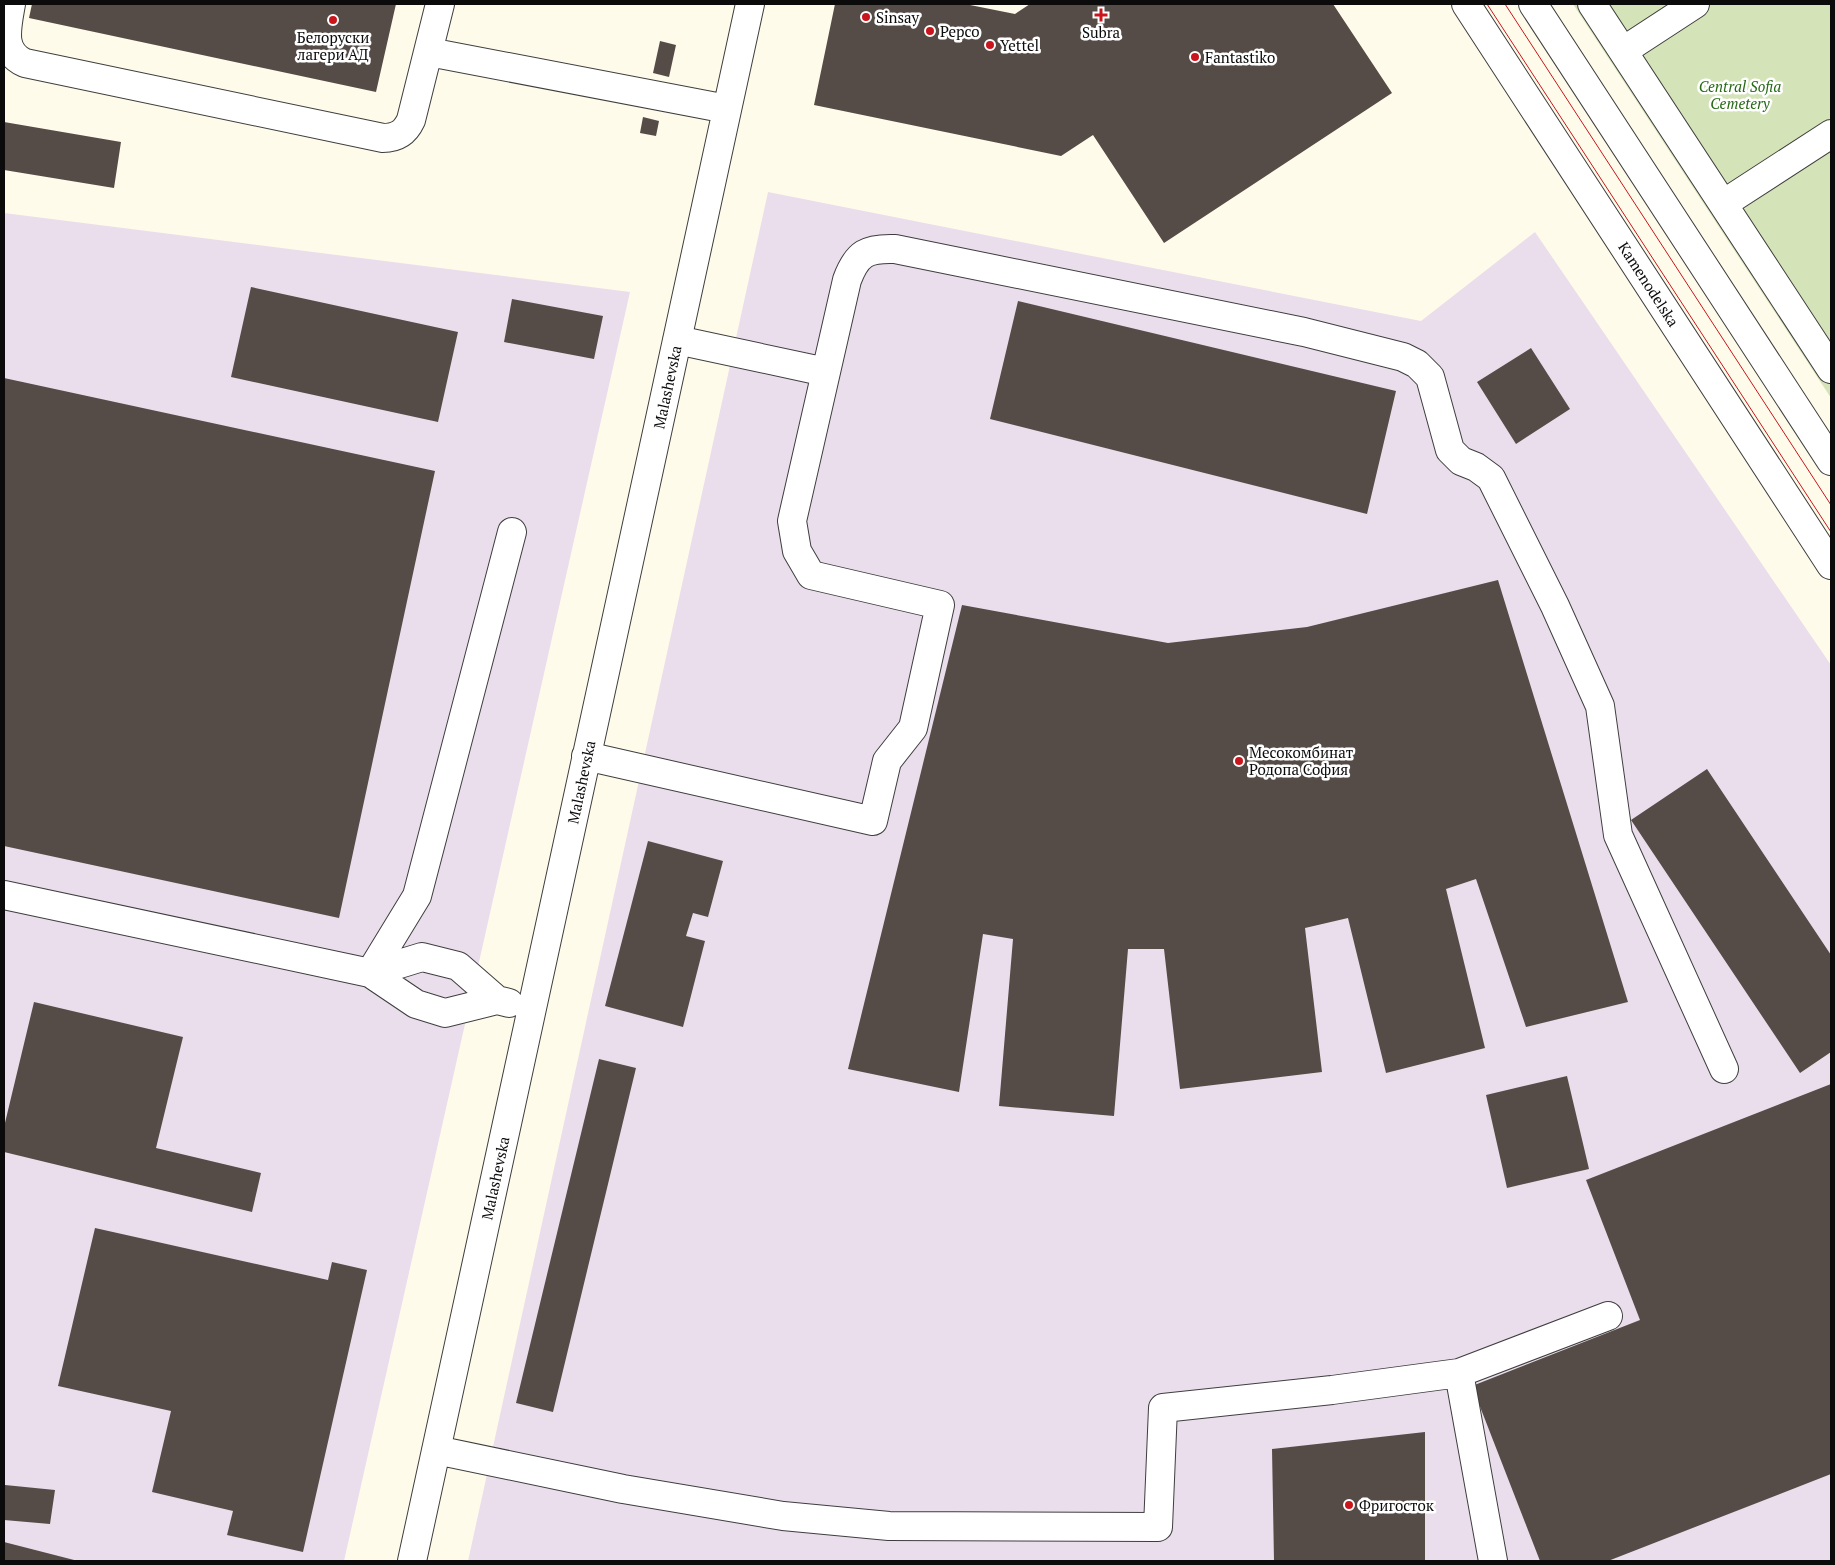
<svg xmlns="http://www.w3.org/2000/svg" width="1835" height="1565" font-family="'PT Serif',serif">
  <rect width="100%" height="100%" fill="#fffbea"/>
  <path fill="#eadeec" d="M768,192l653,129 114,-89 296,433v896h-1363z
    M4,213l626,79 -286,1269h-340z"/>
  <path fill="#d5e3b9" d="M1573,4h258v394z"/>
  <path fill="#554c47" d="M32,4h364l-20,88 -347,-74z
    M835,4h130l50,10 15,-10h303l59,89 -228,150 -71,-108 -32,21 -247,-51z
    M660,41l16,4 -7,32 -16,-4z
    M643,117l16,4 -3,15 -16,-3z
    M4,122l117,20 -7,46 -110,-18z
    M251,287l207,45 -20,90 -207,-45z
    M512,299l91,17 -9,43 -90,-17z
    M1018,301l378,90 -29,123 -377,-95z
    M1531,348l39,61 -54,35 -39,-62z
    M4,378l431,93 -96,447 -335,-72z
    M1498,580l130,422 -102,25 -50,-148 -30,10 39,159 -99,25 -38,-155 -43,10 17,144 -142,17 -16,-140h-36l-14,167 -115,-10 14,-167 -30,-5 -24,158 -111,-23 114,-464 206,38 139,-16z
    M1707,769l124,186v97l-31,21 -169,-253z
    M648,841l75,20 -15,56 -15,-4 -7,23 19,5 -22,86 -78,-21z
    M34,1002l149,35 -27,111 105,25 -9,39 -248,-60v-25z
    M599,1059l37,9 -83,344 -37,-9z
    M1567,1076l22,93 -82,19 -21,-93z
    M1831,1084v390l-223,87h-68l-68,-175 168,-66 -54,-140z
    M95,1228l233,52 4,-18 35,8 -64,282 -76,-17 6,-24 -81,-19 19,-81 -113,-25z
    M1425,1432v129h-151l-2,-112z
    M5,1485l50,5 -5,34 -46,-4z
    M4,1542l74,19h-74z"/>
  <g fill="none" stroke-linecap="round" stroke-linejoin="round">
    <defs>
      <path id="minor" d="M11,4c-4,23 -11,48 14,59l358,75c14,0 22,-5 28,-18l29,-116
        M1466,4l365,561
        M1533,4l298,457
        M1592,4l239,365
        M1623,51l72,-47
        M429,52l298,57
        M1723,204l108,-70
        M677,340l149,32
        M586,756l287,65 14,-60 26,-33 27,-123 -129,-30 -14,-24 -5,-30 55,-241c10,-27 20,-32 48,-31l409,83 99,25 14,7 13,13 20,73 11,11 15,6 15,11 64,128 45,100 18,129 106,234
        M4,895l366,78 46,31 29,9 52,-13
        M370,973l47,-77 95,-364
        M370,973l52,-16 36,9 39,34 12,3
        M1459,1373l34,188
        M436,1450l187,39 160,27 106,10 269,1 5,-119 169,-18 127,-17 149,-57
        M412,1561l338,-1557"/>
    </defs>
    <use href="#minor" stroke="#3e3e3e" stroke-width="30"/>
    <use href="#minor" stroke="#fff" stroke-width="28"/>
    <path stroke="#c9161d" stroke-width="1" d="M1487,4l344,528
      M1505,4l326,501"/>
  </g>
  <g fill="#c9161d" stroke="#fff" stroke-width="2">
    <path d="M1098.5 7.5h5v5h5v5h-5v5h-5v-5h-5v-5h5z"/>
    <circle cx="866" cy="17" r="5"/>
    <circle cx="333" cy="20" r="5"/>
    <circle cx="930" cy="31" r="5"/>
    <circle cx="990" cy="45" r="5"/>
    <circle cx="1195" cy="57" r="5"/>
    <circle cx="1239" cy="761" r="5"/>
    <circle cx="1349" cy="1505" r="5"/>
  </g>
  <g text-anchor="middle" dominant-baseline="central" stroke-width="5" stroke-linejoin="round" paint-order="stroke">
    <g font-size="15" fill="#0b0b0b" stroke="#fff" text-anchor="start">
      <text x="876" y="17">Sinsay</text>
      <text x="940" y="31">Pepco</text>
      <text x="1101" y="32" text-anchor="middle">Subra</text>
      <text x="333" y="37" text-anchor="middle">Белоруски<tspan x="333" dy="17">лагери АД</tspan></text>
      <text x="1000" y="45">Yettel</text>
      <text x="1205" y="57">Fantastiko</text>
      <text x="1249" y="752">Месокомбинат<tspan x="1249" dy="17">Родопа София</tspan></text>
      <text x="1359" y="1505">Фригосток</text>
    </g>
    <g font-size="15" font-style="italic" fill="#276916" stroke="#fff">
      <text x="1740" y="86">Central Sofia<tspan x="1740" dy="17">Cemetery</tspan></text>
    </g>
    <g font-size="15" fill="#0b0b0b" stroke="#fff">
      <text transform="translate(1649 284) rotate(57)">Kamenodelska</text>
      <text transform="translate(667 387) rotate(-78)">Malashevska</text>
      <text transform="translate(581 782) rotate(-78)">Malashevska</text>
      <text transform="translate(495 1178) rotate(-78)">Malashevska</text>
    </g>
  </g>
  <rect width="1835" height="1565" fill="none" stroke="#0b0b0b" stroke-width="10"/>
</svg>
